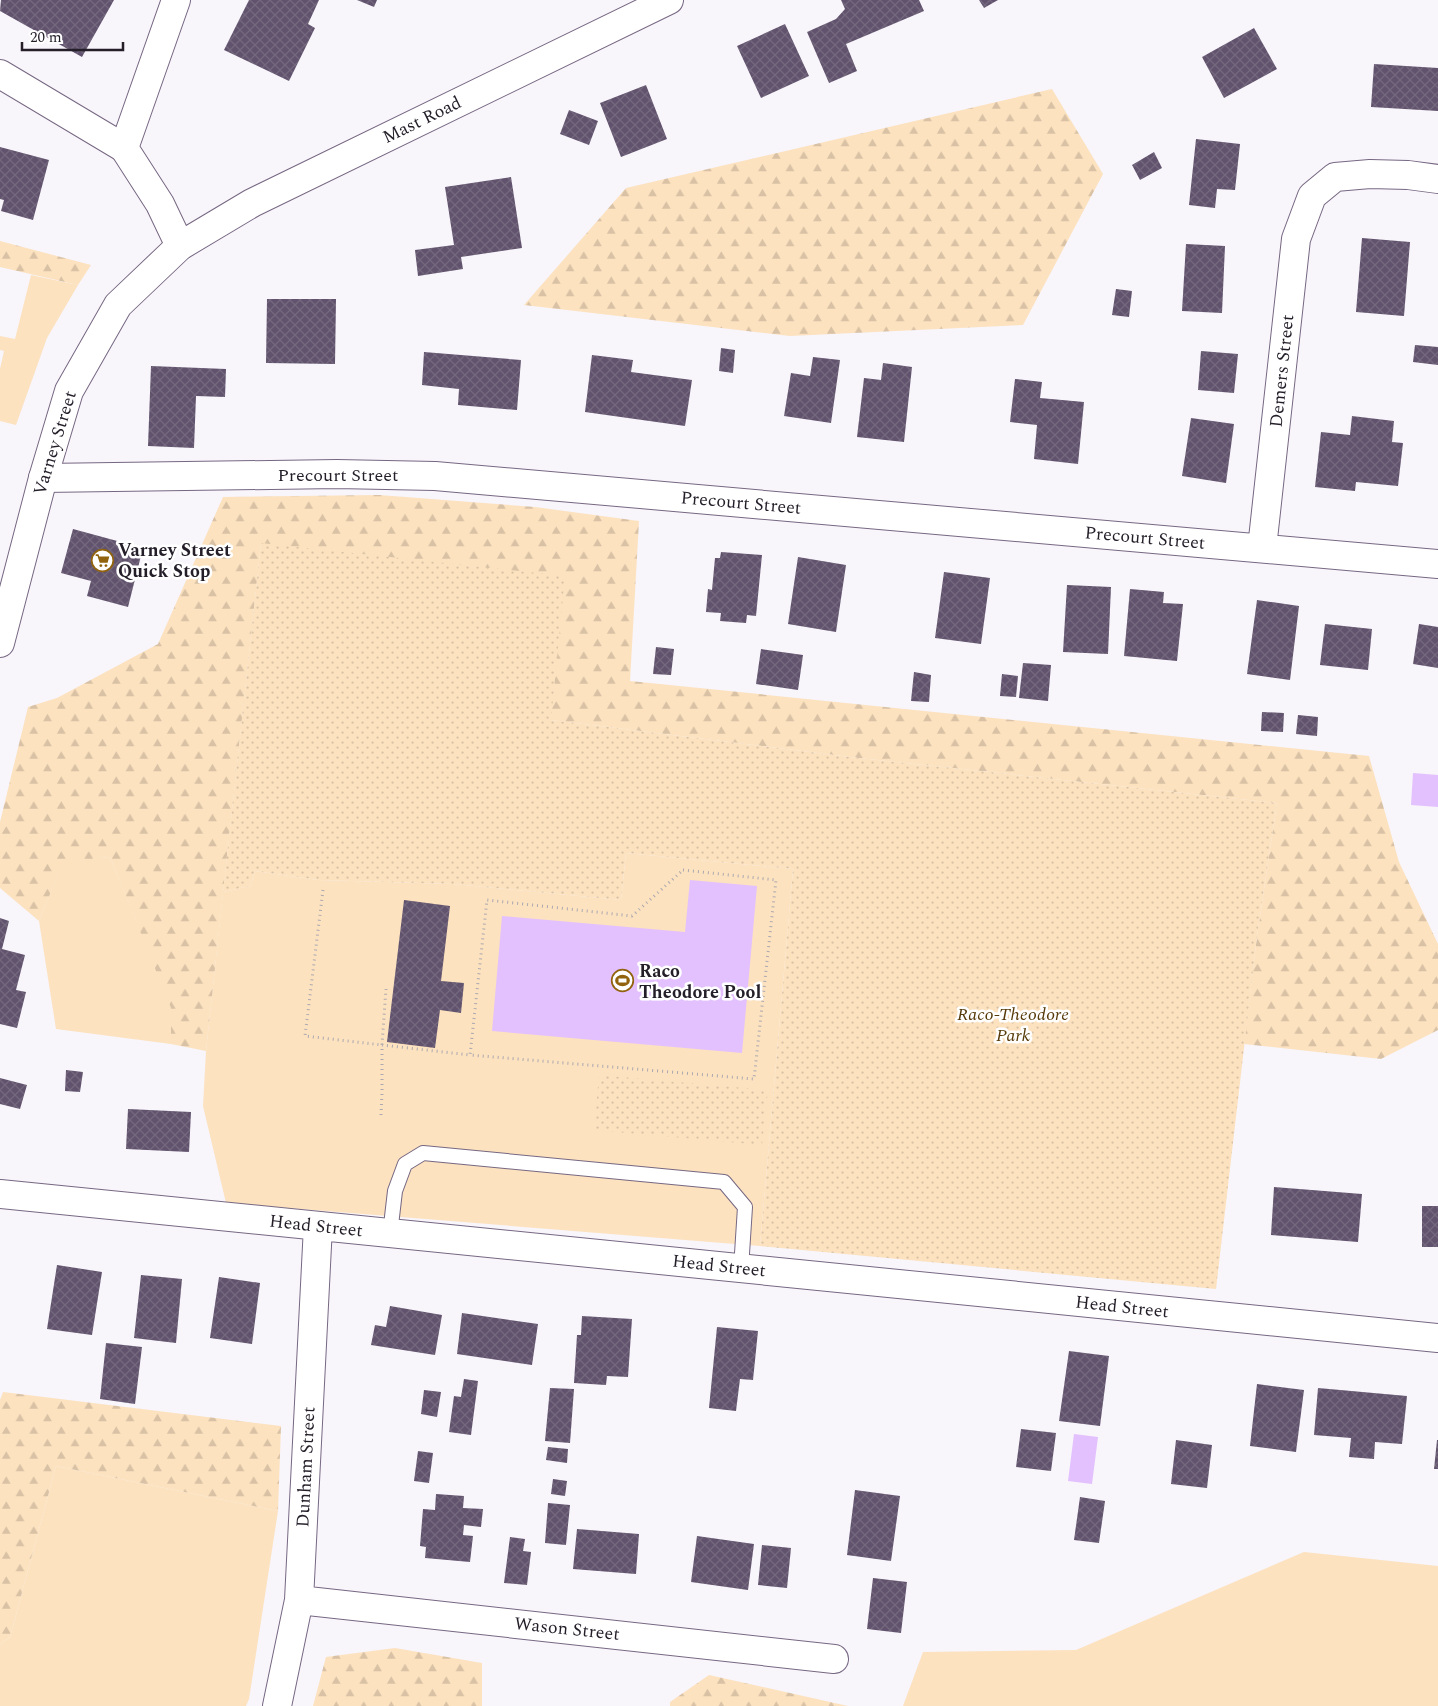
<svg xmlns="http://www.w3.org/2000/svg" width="1438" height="1706" font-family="Spectral,serif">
  <defs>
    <pattern id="forest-firs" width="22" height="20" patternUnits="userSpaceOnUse" patternTransform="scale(1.25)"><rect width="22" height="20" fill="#fce2bf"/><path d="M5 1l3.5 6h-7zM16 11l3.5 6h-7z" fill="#d8c1a4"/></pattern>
    <pattern id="park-dots" width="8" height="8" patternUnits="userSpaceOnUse" patternTransform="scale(1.25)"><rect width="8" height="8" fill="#fce2bf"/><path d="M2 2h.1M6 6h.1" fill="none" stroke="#d8c1a4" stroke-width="1.8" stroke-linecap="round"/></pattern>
    <pattern id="building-cross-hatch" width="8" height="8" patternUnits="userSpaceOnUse" patternTransform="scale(1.25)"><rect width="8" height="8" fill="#61536d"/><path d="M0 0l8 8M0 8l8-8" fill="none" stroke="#73687d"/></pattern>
  </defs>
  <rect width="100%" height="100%" fill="#f8f5fb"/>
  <path fill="#fce2bf" d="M31,275l47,10 -31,53 -31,87 -16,-4v-52l4,-18 -4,-1v-14l15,3z
    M626,853l167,16 -33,377 -534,-43 -23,-97 3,-55 17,-159 27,-6 5,-15 63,9 135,4 168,16z
    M110,857l62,151 -1,36 -115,-15 -17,-108 24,-60z
    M56,1466l222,45 -29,188 -3,7h-246v-62l10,-7z
    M1304,1552l134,14v140h-535l20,-54 153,-2z"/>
  <path fill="url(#forest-firs)" d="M1052,89l51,85 -80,151 -233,11 -266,-31 102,-117z
    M0,241l91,24 -13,20 -78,-18z
    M379,495l156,12 104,14 -9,160 739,75 30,106 39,82v86l-57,29 -137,-15 13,-108 20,-133 -427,-46 -299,-37 -290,-176 -55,507 -35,-7v-36l-61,-151 -47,5 -24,59 -39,-33v-66l28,-115 29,-9 101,-54 65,-147z
    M3,1392l278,34 -3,85 -222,-45 -46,171 -10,7v-244z
    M395,1648l87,15v43h-169l13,-49z
    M709,1675l139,31h-178v-4z"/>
  <path fill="url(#park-dots)" d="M261,543l304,33 -14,144 299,37 427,46 -20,133 -41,353 -456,-43 33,-377 -167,-16 -5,47 -168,-16 -135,-4 -63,-9 -5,15 -27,6z
    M599,1075l169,15 -6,55 -168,-15z"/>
  <path fill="#e3c1fe" d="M1413,773l25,2v32l-27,-2z
    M690,880l67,6 -15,167 -250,-22 10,-115 183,16z
    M1074,1434l24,3 -6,47 -24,-3z"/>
  <path fill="url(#building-cross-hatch)" d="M1,0h113l-32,57 -82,-46z
    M249,0h70l-11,24 7,4 -26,53 -65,-31z
    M357,0h20l-3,7z
    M841,0h78l5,11 -78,33 11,27 -28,12 -22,-51 29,-13 9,-10z
    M979,0h19l-14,8z
    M785,24l24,52 -48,22 -24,-52z
    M1254,28l23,41 -53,29 -22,-41z
    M1374,64l64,4v43l-67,-4z
    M646,85l21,54 -46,18 -21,-54z
    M569,110l29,11 -9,24 -29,-11z
    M1196,139l44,5 -5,46 -18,-1 -2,19 -26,-3z
    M0,147l49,13 -16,60 -32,-9 3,-11 -4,-1z
    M1154,152l8,16 -22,12 -8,-15z
    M511,177l11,71 -61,9 2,12 -45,7 -3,-26 39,-5 -9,-58z
    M1362,238l48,4 -6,74 -48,-4z
    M1186,244l39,2 -3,67 -40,-2z
    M1116,289l16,2 -3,26 -17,-2z
    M267,299h69l-1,65 -69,-1z
    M1415,345l23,2v18l-25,-3z
    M721,348l14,2 -2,23 -14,-2z
    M1201,351l37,3 -4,39 -36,-3z
    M424,352l97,8 -4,50 -59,-5 1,-16 -37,-4z
    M592,355l41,5 -2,12 61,8 -7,46 -100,-14z
    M813,357l27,3 -9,63 -47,-7 7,-43 19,3z
    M883,363l29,4 -8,75 -47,-5 7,-59 17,2z
    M151,366l75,3 -1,28 -29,-1 -2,52 -46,-2z
    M1015,379l27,3 -2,16 44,4 -6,62 -44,-5 3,-34 -27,-3z
    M1352,416l42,5 -2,21 11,1 -5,43 -42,-4 -1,9 -40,-4 6,-55 29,3z
    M1191,418l43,6 -8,59 -44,-7z
    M73,529l70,19 -15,59 -41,-11 4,-15 -30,-8z
    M721,552l41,3 -6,61 -9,-1 -1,8 -26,-2 1,-8 -15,-1 2,-23 4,1 3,-32h5z
    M798,557l48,8 -10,67 -48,-8z
    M944,572l46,6 -9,66 -46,-6z
    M1067,585l44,2 -3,67 -45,-2z
    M1130,589l34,3 -1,11 20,1 -6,57 -53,-5z
    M1257,600l42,6 -9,74 -43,-6z
    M1325,624l47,5 -4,41 -48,-5z
    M1419,624l19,3v41l-25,-4z
    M656,647l18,2 -3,26 -18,-1z
    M761,649l42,6 -5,35 -42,-6z
    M1023,663l28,2 -3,36 -29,-3z
    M914,672l17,3 -2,27 -18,-1z
    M1002,674l16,2 -2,21 -16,-1z
    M1262,712l22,1 -1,19 -22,-1z
    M1298,715l20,2 -1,19 -21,-2z
    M404,900l46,6 -9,75 23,2 -3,30 -21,-3 -5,38 -48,-6z
    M0,918l9,3 -7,28 23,6 -9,35 10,2 -9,36 -17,-4z
    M66,1070l17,2 -3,20 -15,-1z
    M0,1078l27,7 -7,24 -20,-5z
    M128,1109l63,3 -2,40 -63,-3z
    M1274,1187l88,7 -4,48 -87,-7z
    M1422,1206h16v41h-16z
    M57,1265l45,7 -10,63 -45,-6z
    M141,1275l41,4 -6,64 -42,-5z
    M219,1277l41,6 -8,61 -42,-6z
    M390,1306l52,9 -7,40 -64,-10 4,-20 11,2z
    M462,1313l76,11 -6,41 -75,-11z
    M582,1316l50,3 -4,58 -21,-1 -1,9 -32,-2 3,-48h4z
    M717,1327l41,4 -5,49 -13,-1 -4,32 -27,-3z
    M106,1343l36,4 -7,57 -35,-5z
    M1069,1351l40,5 -9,70 -41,-5z
    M464,1379l14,2 -7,54 -22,-3 5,-36 7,1z
    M1257,1384l47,6 -8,62 -46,-6z
    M550,1388l24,1 -4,54 -25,-2z
    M1318,1388l89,8 -5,48 -27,-2 -1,17 -25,-2 2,-19 -37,-3z
    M424,1390l17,2 -4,25 -16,-3z
    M1021,1429l35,4 -5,38 -35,-4z
    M1176,1440l36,5 -5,43 -36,-4z
    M1437,1440h1v29h-4z
    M548,1447l20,2 -1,14 -21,-3z
    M418,1451l15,2 -4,30 -15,-2z
    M553,1479l14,2 -2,15 -14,-2z
    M855,1490l45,6 -9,65 -44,-6z
    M436,1494l28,2 -1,12 20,1 -2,18 -17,-2 -1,10 10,1 -3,26 -45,-4 1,-11 -6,-1 3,-37 12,1z
    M1080,1497l25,4 -6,42 -25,-3z
    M548,1503l22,2 -4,40 -21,-2z
    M577,1529l62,5 -3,40 -63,-5z
    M697,1536l57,8 -6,46 -57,-8z
    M510,1537l15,2 -2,12 8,1 -4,33 -23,-2z
    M762,1545l29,3 -4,40 -29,-3z
    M873,1578l34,4 -6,51 -34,-4z"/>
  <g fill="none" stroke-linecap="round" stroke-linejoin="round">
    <defs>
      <path id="service" d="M390,1234l5,-43 10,-27 18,-11 301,29 21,25 -4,62"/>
      <path id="minor" d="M176,0l-52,148 36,56 20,42
        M43,478l294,-4 98,2 1003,88
        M1262,548l34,-309 16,-43 23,-19 35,-3 38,1 30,4
        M0,1194l1438,144
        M299,1600l535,59
        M277,1706l22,-106 19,-374"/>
      <path id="tertiary" d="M0,74l124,74"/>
      <path id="secondary" d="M0,643l43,-165 26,-87 49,-86 62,-59 72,-43 417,-203"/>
    </defs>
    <use href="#service" stroke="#766782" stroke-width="16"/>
    <use href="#minor" stroke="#766782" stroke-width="30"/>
    <use href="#tertiary" stroke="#766782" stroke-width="30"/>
    <use href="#secondary" stroke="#766782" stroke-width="30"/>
    <path stroke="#aca8b0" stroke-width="3" stroke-dasharray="1 4" stroke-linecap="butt" d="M683,870l93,10 -22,199 -284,-24 17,-155 145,16z
      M323,890l-18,146 77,9 4,-56
      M381,1115l1,-22v-48l88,10"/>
    <use href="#service" stroke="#fff" stroke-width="14"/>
    <use href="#minor" stroke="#fff" stroke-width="28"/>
    <use href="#tertiary" stroke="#fff" stroke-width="28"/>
    <use href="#secondary" stroke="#fff" stroke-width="28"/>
  </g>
  <defs>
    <symbol id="supermarket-ring" viewBox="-11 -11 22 22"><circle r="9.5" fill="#fff" stroke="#91630e" stroke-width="1.5"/><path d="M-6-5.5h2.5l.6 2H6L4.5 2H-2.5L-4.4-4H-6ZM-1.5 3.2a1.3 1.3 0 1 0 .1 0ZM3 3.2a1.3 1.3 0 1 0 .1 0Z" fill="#91630e"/></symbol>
    <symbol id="stadium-ring" viewBox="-11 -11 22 22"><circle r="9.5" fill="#fff" stroke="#91630e" stroke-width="1.5"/><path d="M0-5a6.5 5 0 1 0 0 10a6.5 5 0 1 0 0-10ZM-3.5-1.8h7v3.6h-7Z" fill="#91630e"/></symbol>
  </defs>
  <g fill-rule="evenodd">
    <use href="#supermarket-ring" x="90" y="548" width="25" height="25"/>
    <use href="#stadium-ring" x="610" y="968" width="25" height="25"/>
  </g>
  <g text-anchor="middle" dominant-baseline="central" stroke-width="5" stroke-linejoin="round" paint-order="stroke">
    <g font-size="18" fill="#241e29" stroke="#fff">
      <text transform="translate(422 120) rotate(-26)">Mast Road</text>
      <text transform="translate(1282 371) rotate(-84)">Demers Street</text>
      <text transform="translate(55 443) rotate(-73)">Varney Street</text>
      <text x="338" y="475">Precourt Street</text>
      <text transform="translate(741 503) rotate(5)">Precourt Street</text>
      <text transform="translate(1145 538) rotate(5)">Precourt Street</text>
      <text transform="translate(316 1226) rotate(6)">Head Street</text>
      <text transform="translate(719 1266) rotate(6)">Head Street</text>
      <text transform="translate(1122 1307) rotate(6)">Head Street</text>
      <text transform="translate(306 1467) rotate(-87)">Dunham Street</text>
      <text transform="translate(567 1629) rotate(6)">Wason Street</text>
    </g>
    <g font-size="18" font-weight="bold" fill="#241e29" stroke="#fff" text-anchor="start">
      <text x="118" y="550">Varney Street<tspan x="118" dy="21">Quick Stop</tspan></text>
      <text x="639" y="971">Raco<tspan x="639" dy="21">Theodore Pool</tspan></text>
    </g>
    <g font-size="18" font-style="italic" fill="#573b0a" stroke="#fff">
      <text x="1013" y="1014">Raco-Theodore<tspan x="1013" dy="21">Park</tspan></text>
    </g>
  </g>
  <path d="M22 42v8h101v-8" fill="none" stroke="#241e29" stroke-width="2.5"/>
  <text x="30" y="42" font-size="15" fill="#241e29" stroke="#ffffff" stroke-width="4" paint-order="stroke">20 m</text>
</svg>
